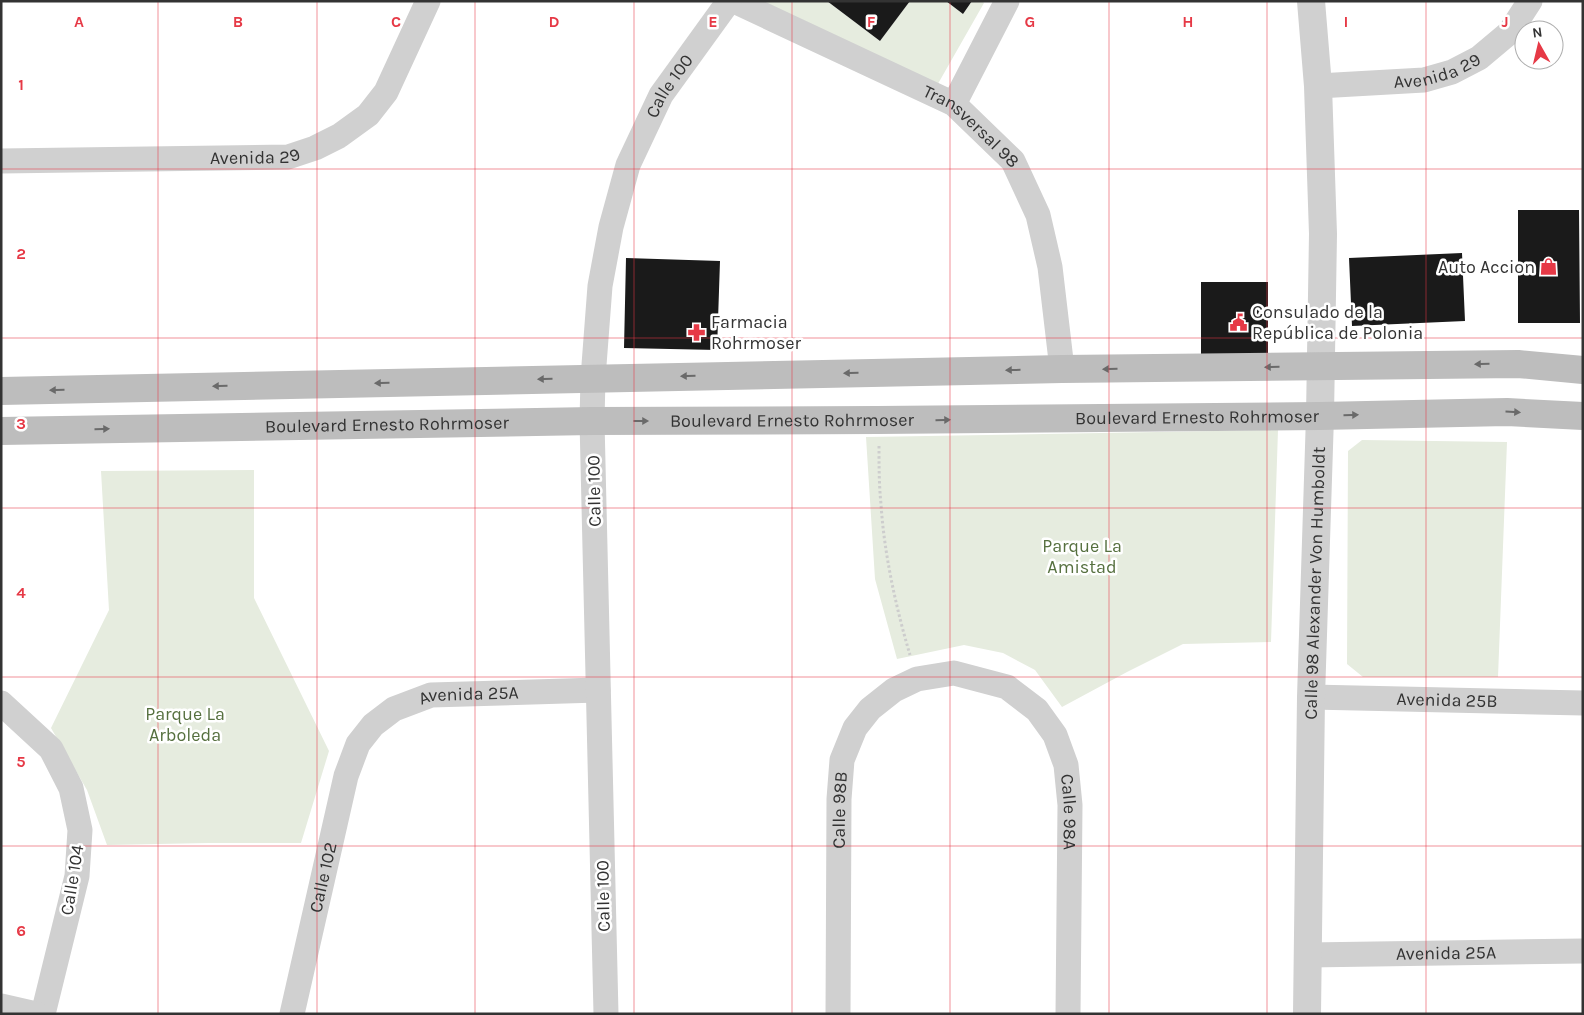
<svg xmlns="http://www.w3.org/2000/svg" width="1584" height="1015" font-family="Karla,sans-serif">
  <rect width="100%" height="100%" fill="#fff"/>
  <path fill="#e6ecdf" d="M754,1h73l53,40 30,-40h36l17,13 9,-13h10l2,2 -49,86z
    M1278,430l-7,212 -88,2 -56,28 -65,35 -27,-37 -32,-17 -39,-8 -67,14 -22,-80 -9,-142z
    M1362,440l145,2 -9,235h-135l-16,-13 1,-213z
    M254,470v128l75,153 -28,92h-92l-102,2 -20,-55 -36,-62 58,-118 -8,-139z"/>
  <path fill="#1a1a1a" d="M827,1h83l-30,40z
    M946,1h26l-9,13z
    M1518,210h61l1,113h-62z
    M1462,253l3,68 -113,5 -3,-68z
    M626,258l94,3 -3,89 -93,-2z
    M1201,282h67v74h-67z"/>
  <g fill="none" stroke-linecap="round" stroke-linejoin="round">
    <path stroke="#cdcdcd" stroke-width="3" stroke-dasharray="2.5 2.5" stroke-linecap="butt" d="M879,446c0,20 0,39 2,58 3,49 15,104 29,151"/>
    <g stroke="#d0d0d0" stroke-width="25">
      <path id="s1" d="M734,1l220,103 59,57 25,54 12,52 12,102"/>
      <path id="s2" d="M1318,86l106,-6 28,-8 27,-14 31,-26 20,-31"/>
      <path d="M954,104l53,-103"/>
      <path id="s3" d="M1,161l287,-4 27,-9 24,-12 29,-21 18,-23 42,-91"/>
      <path id="s4" d="M1311,697l272,6"/>
      <path d="M1,703l50,46 20,39 9,42 -3,46 -34,138"/>
      <path id="s5" d="M1308,955l275,-4"/>
      <path d="M1,1006l35,8"/>
      <path id="s6" d="M292,1014l54,-238 12,-32 15,-19 21,-16 37,-14 167,-5"/>
      <path id="s7" d="M606,1014l-14,-593 1,-43 7,-92 11,-59 17,-62 33,-70 68,-94"/>
      <path id="s8" d="M838,1014l1,-215 3,-39 13,-32 15,-19 24,-19 23,-11 37,-6 53,14 30,23 18,25 11,30 4,40 -2,209"/>
    </g>
    <path stroke="#d0d0d0" stroke-width="28" id="s9" d="M1307,1014l4,-317 9,-281 3,-182 -5,-148 -7,-85"/>
    <g stroke="#bdbdbd" stroke-width="28">
      <path d="M1,391l1061,-22 456,-5 65,6"/>
      <path id="s10" d="M1,431l591,-10 286,-1 442,-4 187,-4 76,4"/>
    </g>
  </g>
  <defs><path id="oneway-solid" d="M-6-.8H1V-3.2L6.5 0L1 3.2V.8H-6Z" transform="scale(1.25)"/></defs>
  <g fill="#6a6a6a">
    <use href="#oneway-solid" transform="translate(1482 364) rotate(179)"/>
    <use href="#oneway-solid" transform="translate(1272 367) rotate(179)"/>
    <use href="#oneway-solid" transform="translate(1110 369) rotate(179)"/>
    <use href="#oneway-solid" transform="translate(1013 370) rotate(179)"/>
    <use href="#oneway-solid" transform="translate(851 373) rotate(179)"/>
    <use href="#oneway-solid" transform="translate(688 376) rotate(179)"/>
    <use href="#oneway-solid" transform="translate(545 379) rotate(179)"/>
    <use href="#oneway-solid" transform="translate(382 383) rotate(179)"/>
    <use href="#oneway-solid" transform="translate(220 386) rotate(179)"/>
    <use href="#oneway-solid" transform="translate(57 390) rotate(179)"/>
    <use href="#oneway-solid" transform="translate(1513 412) rotate(3)"/>
    <use href="#oneway-solid" transform="translate(1351 415) rotate(-1)"/>
    <use href="#oneway-solid" transform="translate(943 420) rotate(-1)"/>
    <use href="#oneway-solid" transform="translate(641 421)"/>
    <use href="#oneway-solid" transform="translate(102 429) rotate(-1)"/>
  </g>
  <path fill="none" stroke="#e63946" stroke-width="1" stroke-opacity="0.55" d="M158,1v1013M317,1v1013M475,1v1013M634,1v1013M792,1v1013M950,1v1013M1109,1v1013M1267,1v1013M1426,1v1013M1,169h1582M1,338h1582M1,508h1582M1,677h1582M1,846h1582"/>
  <defs>
    <symbol id="shop-bare" viewBox="-9 -9 18 18"><path d="M-5-2.5h2.3a2.7 3.5 0 0 1 5.4 0H5L5.5 6h-11ZM-1.5-2.5h3a1.5 2.3 0 0 0-3 0Z" fill="#e63946" stroke="#fff" stroke-width="2.5" paint-order="stroke"/></symbol>
    <symbol id="civic-bare" viewBox="-9 -9 18 18"><path d="M-.6-6.5H3V-4.5H.6V-3L4-1V1h2V6H-6V1h2V-1L-.6-3ZM-1.2 2.5V6h2.4V2.5Z" fill="#e63946" stroke="#fff" stroke-width="2.5" paint-order="stroke"/></symbol>
    <symbol id="pharmacy-bare" viewBox="-9 -9 18 18"><path d="M-2-6h4v4h4v4h-4v4h-4v-4h-4v-4h4Z" fill="#e63946" stroke="#fff" stroke-width="2.5" paint-order="stroke"/></symbol>
  </defs>
  <g fill-rule="evenodd">
    <use href="#shop-bare" x="1536" y="254" width="25" height="25"/>
    <use href="#civic-bare" x="1226" y="310" width="25" height="25"/>
    <use href="#pharmacy-bare" x="684" y="320" width="25" height="25"/>
  </g>
  <g text-anchor="middle" dominant-baseline="central" stroke-width="5" stroke-linejoin="round" paint-order="stroke">
    <g font-size="18" fill="#333" stroke="#fff">
      <text stroke="none"><textPath href="#s2" startOffset="121">Avenida 29</textPath></text>
      <text stroke="none"><textPath href="#s7" startOffset="942">Calle 100</textPath></text>
      <text stroke="none"><textPath href="#s1" startOffset="270">Transversal 98</textPath></text>
      <text stroke="none"><textPath href="#s3" startOffset="254">Avenida 29</textPath></text>
      <text stroke="none"><textPath href="#s10" startOffset="1196">Boulevard Ernesto Rohrmoser</textPath></text>
      <text stroke="none"><textPath href="#s10" startOffset="791">Boulevard Ernesto Rohrmoser</textPath></text>
      <text stroke="none"><textPath href="#s10" startOffset="386">Boulevard Ernesto Rohrmoser</textPath></text>
      <text transform="translate(594 491) rotate(-91)">Calle 100</text>
      <text stroke="none"><textPath href="#s9" startOffset="431">Calle 98 Alexander Von Humboldt</textPath></text>
      <text stroke="none"><textPath href="#s6" startOffset="406">Avenida 25A</textPath></text>
      <text stroke="none"><textPath href="#s4" startOffset="136">Avenida 25B</textPath></text>
      <text stroke="none"><textPath href="#s8" startOffset="204">Calle 98B</textPath></text>
      <text stroke="none"><textPath href="#s8" startOffset="609">Calle 98A</textPath></text>
      <text stroke="none"><textPath href="#s6" startOffset="140">Calle 102</textPath></text>
      <text transform="translate(72 880) rotate(-81)">Calle 104</text>
      <text transform="translate(603 896) rotate(-91)">Calle 100</text>
      <text stroke="none"><textPath href="#s5" startOffset="138">Avenida 25A</textPath></text>
    </g>
    <g font-size="18" fill="#333" stroke="#fff" text-anchor="start">
      <text x="1535" y="267" text-anchor="end">Auto Accion</text>
      <text x="1252" y="312">Consulado de la<tspan x="1252" dy="21">República de Polonia</tspan></text>
      <text x="711" y="322">Farmacia<tspan x="711" dy="21">Rohrmoser</tspan></text>
    </g>
    <g font-size="18" fill="#56703f" stroke="#fff">
      <text x="1082" y="546">Parque La<tspan x="1082" dy="21">Amistad</tspan></text>
      <text x="185" y="714">Parque La<tspan x="185" dy="21">Arboleda</tspan></text>
    </g>
  </g>
  <g font-size="16" text-anchor="middle" font-weight="bold" fill="#e63946" stroke="#fff" stroke-width="5" stroke-linejoin="round" paint-order="stroke">
    <text x="79" y="27">A</text>
    <text x="238" y="27">B</text>
    <text x="396" y="27">C</text>
    <text x="554" y="27">D</text>
    <text x="713" y="27">E</text>
    <text x="871" y="27">F</text>
    <text x="1030" y="27">G</text>
    <text x="1188" y="27">H</text>
    <text x="1346" y="27">I</text>
    <text x="1505" y="27">J</text>
    <text x="21" y="90">1</text>
    <text x="21" y="259">2</text>
    <text x="21" y="429">3</text>
    <text x="21" y="598">4</text>
    <text x="21" y="767">5</text>
    <text x="21" y="936">6</text>
  </g>
  <rect width="1584" height="1015" fill="none" stroke="#333333" stroke-width="5"/>
  <g transform="translate(1539 45) rotate(352)"><circle r="24" fill="#ffffff" stroke="#adadad"/>
  <path d="M0-4L9 19L0 12L-9 19Z" fill="#e63946"/>
  <text y="-8" font-size="14" font-weight="bold" text-anchor="middle" fill="#333333">N</text>
  </g>
</svg>
